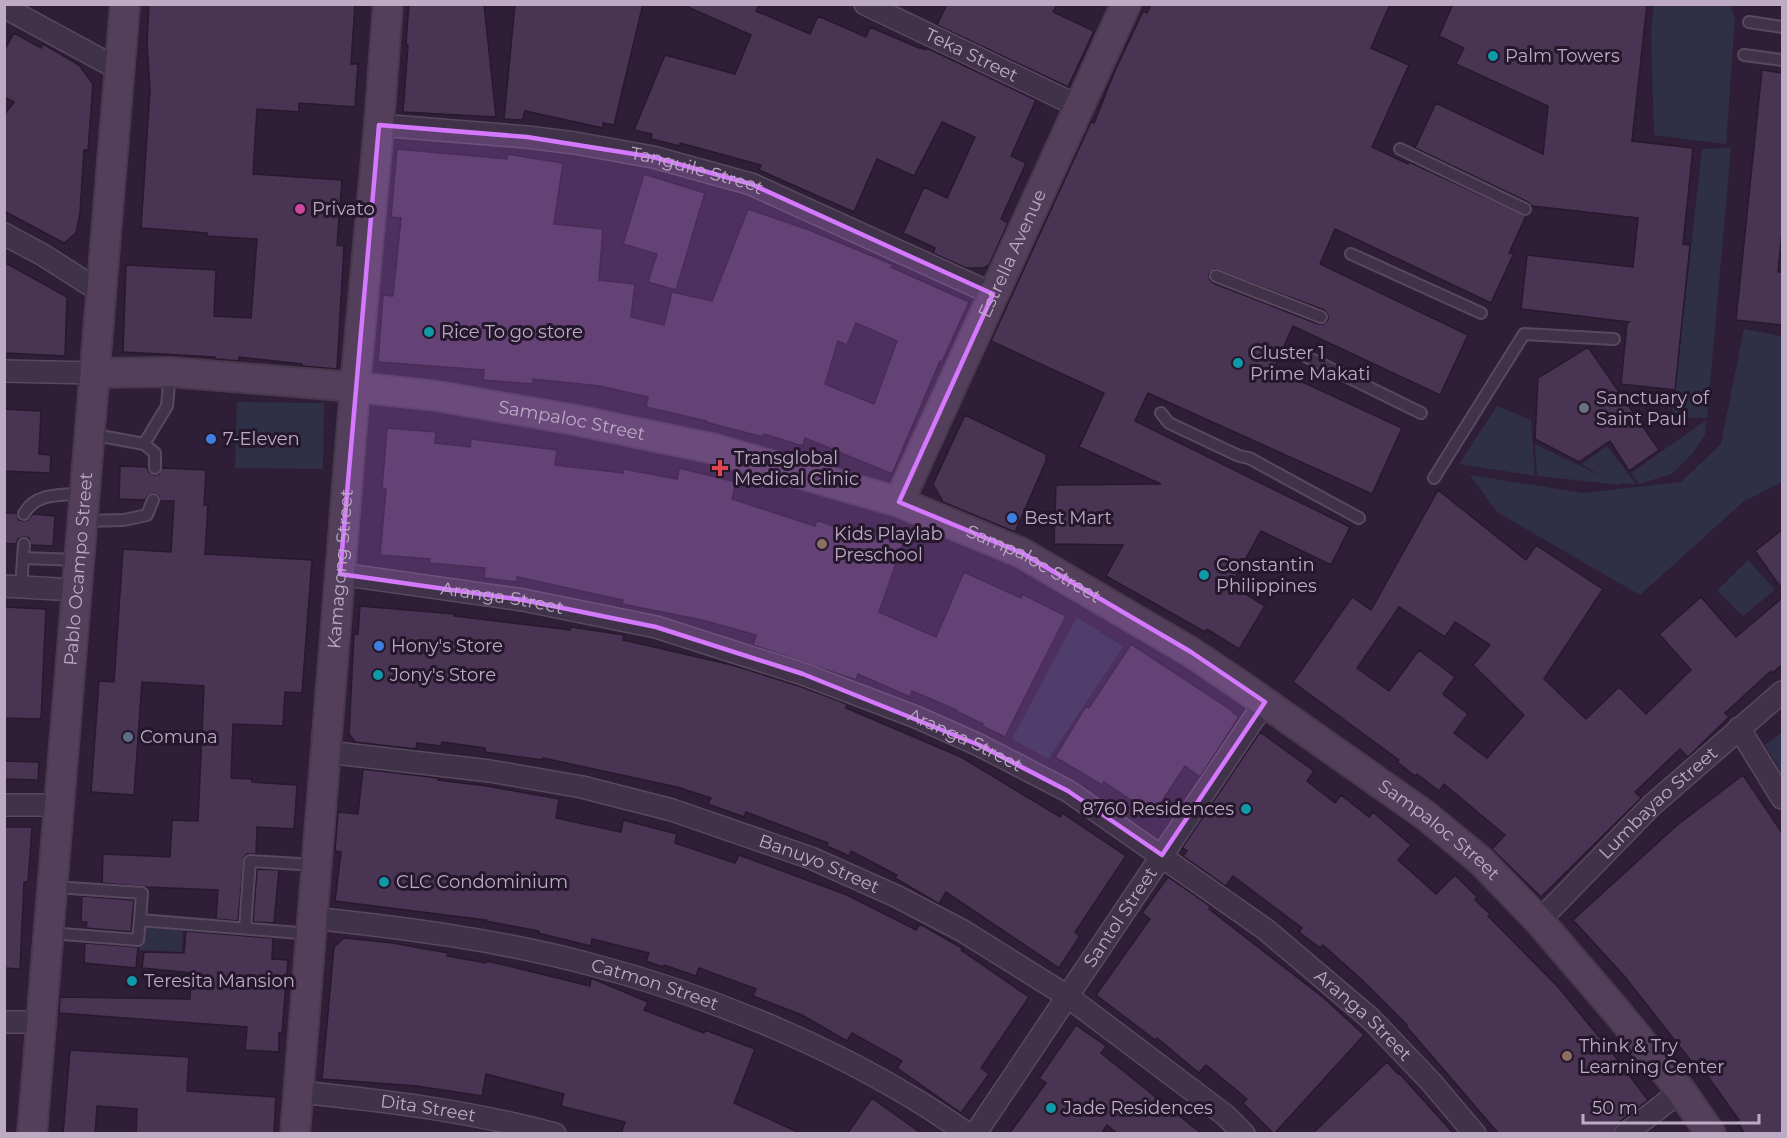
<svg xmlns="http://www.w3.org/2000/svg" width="1787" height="1138" font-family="Montserrat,sans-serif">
  <rect width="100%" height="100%" fill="#2e1e37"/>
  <path fill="#2f3047" d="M1654,5h76l5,13 -9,126 -72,-9 -3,-104z
    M1731,148l-24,270 -35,-1 30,-268z
    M1744,329l38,7v146l-39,20 -103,93 -143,-83 -27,-37 113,18 98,-11 40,-38z
    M237,402l87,1 -1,66 -88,-1z
    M1497,406l34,14 4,56 -76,-12z
    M1706,420l-1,15 -12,18 -21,21 -33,10 -8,-11z
    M1535,444l66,32 -19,-12 25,-18 29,38 -18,-1 3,2 -84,-9z
    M1748,560l27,30 -32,26 -26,-25z
    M1077,617l46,30 -75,112 -36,-20z
    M1782,732v42l-17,-29z
    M140,927l43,3 -1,22 -43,-2z"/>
  <path fill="#493553" stroke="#27192e" stroke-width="1.5" fill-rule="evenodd" d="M149,4h206l-4,60h7l-3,43 -56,-4v9l-42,-3 -4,65 89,6 -5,65 7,1 -7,123 -35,-3v-2l-63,-7v4l-24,-2v-2l-92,-5 3,-87 90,5 -2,46 37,2 6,-79 -50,-3v-3l-66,-5 9,-138 -3,-47z
    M409,4h75l12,113 -93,-5 5,-67 -2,-1z
    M515,4h128l-29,121 -11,-2v5l-78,-17 -3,9 -18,-1z
    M681,4h78l-3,7 54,23 8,-18 48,21 4,-10 49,21v-1l7,3 1,-2 109,52 -25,56 15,7 -25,56 7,4 -19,42 -5,3h-18l-33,-15 2,-5 -32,-15 21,-46 23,11 28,-61 -33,-15 -28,54 -37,-17 -23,53 -95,-42 2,-5 -81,-22v3l-29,-7 1,-5 -18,-4 31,-75 70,19 16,-39z
    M947,4h110l-4,8 41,19 -26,56 -131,-62z
    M1151,4h239l-19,44 38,17 -37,82 36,17 1,-2 117,54 -17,37h5l-23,50 -156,-74 -15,35 148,71 -28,60 -147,-69 -19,43 128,59 -30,66 -224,-101 -13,28 215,106 -19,38 -70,-34 -30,54 34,21 -26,43 -32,-20 -2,3 -99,-56 17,-31 -69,-1 2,-59 105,-1 -82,-37 25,-54 -113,-52 100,-219 3,1 20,-50 29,-62 4,2zM1215,269l109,41 4,5v5l-5,4h-5l-105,-41 -3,-3 -1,-6z
    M1453,4h194l-15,137 61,7 -10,96 7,1 -15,145 -54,-6 6,-61 2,-1 -108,-13 6,-54 106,12 5,-49 -106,-12 -4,-4 -113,-54 21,-45 107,51 5,-48 -92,-42 8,-16 -25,-12z
    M14,33l27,15 2,-4 36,21 14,19 -5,66h-4l-4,63 -4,20 -12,10 -60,-32v-96l10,-13 -10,-5v-46z
    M1762,70l20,3v159l-4,40h4v53l-46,-5z
    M397,149l110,10v-5l56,9 -9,61 49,5 -4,51 36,4 -4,33 33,8 8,-33 40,9 36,-92 61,21 85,35 -3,2 78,35 -27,60 -2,-1 -48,113 -87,-36 -2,8 -39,-12 -1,3 -58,-15 1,-1 -60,-14 2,-10 -48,-11 -67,-7v5l-50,-4 1,-10 -106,-8 5,-67 10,1 8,-78 -10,-1zM856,323l41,18 -23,63 -49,-20 13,-43 9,4z
    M644,174l61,19 -29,97 -28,-8 9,-28 -34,-10z
    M4,262l63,35 -2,59 -61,-3z
    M1588,347l71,103 -30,21 -19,-30 -31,21 -44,-23 3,-61z
    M4,409l37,2 -2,43 12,1 -1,18 -46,-2z
    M965,415l81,39v7l-31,71 -72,-30 -10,-18z
    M387,428l49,4 -1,11 35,4 1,-8 86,11 -2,15 68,8 1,-4 53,10 2,-11 57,14 -4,17 83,27 2,-6 32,12 2,-6 52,18 -24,68 57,25 28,-65 57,26 1,-4 44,22 -61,121 -23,-11 1,-2 -27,-13 1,-1 -45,-19 -2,6 -52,-23 -2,6 -103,-35 3,-10 -54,-15 -80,-16 1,-4 -106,-23v5l-33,-4 1,-10 -56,-5 1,-4 -50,-4 6,-66 -4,-1z
    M120,466l27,1 2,5 5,3 5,-1 3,-6 44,2 -2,35h4l-3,49 107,6 -10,133 -17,-1 -2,34 -50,-2 -2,54 21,1v3l45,3 -3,44 -37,-2 -1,27h-9l-3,3 -6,64 -22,-2 2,-29 -71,-3 -45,-4 1,-29 67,3 2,-37 26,1 6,-135 -62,-4 -8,113 -43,-3 8,-111 15,1 9,-133 48,3 3,-51h-14l-2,-6 -5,-2 -5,2 -3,5 -26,-1z
    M1438,490l88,70 10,-15 67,44 -59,90 42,40 33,-32 27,27 45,-44 -32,-36 42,-37 35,40 46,-39v67l-10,8 -1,-2 -46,42 4,4 -41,40 -8,-8 -45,43 6,6 -100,99 -49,-48 13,-14 -61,-51 -5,7 -22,-17 -2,2 -18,-14 2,-2 -106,-78 59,-85 19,13zM1399,607l46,30 10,-15 35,23 -17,20 51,50 -37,43 -33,-25 14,-19 -25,-20 12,-17 -36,-27 -30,41 -32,-23z
    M4,513h13l2,7 5,1 4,-1 5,-6 22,2 -2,30 -22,-1 -2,-7 -5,-1 -6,2 -2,5 -12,-1z
    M1782,530v59l-27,-38z
    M360,606l95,8 -1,2 116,14 1,-3 53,8 -1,5 109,25 67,21 48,18 -1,4 115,49 99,60 2,-4 64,43 -51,76 5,4 -21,32 -113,-76 -7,12 -44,-26 2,-3 -46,-24 -2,5 -22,-10 1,-3 -82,-31 -2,5 -36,-13 3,-6 -34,-11 -134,-29v2l-58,-8v-4l-43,-6 -1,4 -24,-3 -1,6 -61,-7 -6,-8 5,-100h4z
    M4,607l42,2 -5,110 -37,-1z
    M1131,644l102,67 -1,1 7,5 -39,60 -15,-11 -32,49 -49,-33 -2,3 -47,-28 31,-51 3,2z
    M1260,732l54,39 -7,10 28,22 6,-8 28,22 4,-5 38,33 -13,15 38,34 19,-19 22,22 -2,3 15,14 -2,2 71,72 55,67 34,45 -31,24 -4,10h-114l-93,-108 1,-1 -45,-45 -39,-35 -3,3 -21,-16 3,-4 -69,-52 -7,10 -43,-30 4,-5 -5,-3z
    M4,761l35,1 -1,18 -34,-1z
    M363,769l75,9v2l49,6 72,13 -3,19 65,14 2,-12 54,14 -2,9 60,20 4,-8 108,40 69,35 4,-6 42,24 -1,2 68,47 -48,71 8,6 -28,39 -64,-45 5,-7 -50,-28 -5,8 -45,-26 -49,-19 3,-7 -57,-21 -3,8 -32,-11 -1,2 -17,-6 3,-8 -57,-14 -1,7 -53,-13 1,-2 -54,-10 1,-1 -151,-19 6,-49 -6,-1 3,-39 20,2z
    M1743,775l39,58v301h-37l-8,-13 2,-1 -40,-56 -4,2 -70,-89 -52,-57 103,-94z
    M4,827h28l-4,55h-4l-4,87 -16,-1z
    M257,869l22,1 -5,53 -21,-1z
    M1168,877l42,29 -1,3 115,89 40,37 -90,99 -31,-31 4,-4 -41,-34 -7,8 -42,-35 -2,2 -59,-45 54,-76 -8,-6z
    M82,896l52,4 -3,32 -45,-4 1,-6h-6z
    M186,931l87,7 -1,21 16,1 -6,73h-3v19l-34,-2 2,-23 -188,-14 1,-16 130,2 1,-26 -49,-5 2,-16 40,1z
    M344,938l49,5 55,10 -1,3 39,7 1,-2 103,25 1,-8 57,24 -4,8 60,23 1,-3 50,19 -21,54 68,31h-181l4,-12 -64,-16 3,-12 -78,-20 -4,22 -65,-10 -95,-7 12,-132z
    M85,943l53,4 -2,21 -52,-5z
    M1076,1025l30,21 -5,7 101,81h-84l-11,-9 -6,9h-92l37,-51 -7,-5z
    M70,1050l119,7 -2,34 89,6 -2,37h-138l1,-25 -40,-3 -2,28h-32z
    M1387,1062l11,12 1,-1 55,61h-142z
    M872,1098l50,36h-75z"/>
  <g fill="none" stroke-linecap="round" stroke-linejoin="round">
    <defs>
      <path id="lane" d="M1749,22l33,5
        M1744,55l38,5
        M1400,149l125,60
        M1351,254l130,59
        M1216,276l105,41
        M1305,356l116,57
        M1161,413l8,10 70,33 10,2 110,60
        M90,434l54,10 11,9v15
        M144,444l23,-38 3,-33
        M1434,478l90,-144 90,5
        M24,514c11,-22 39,-19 60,-20
        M83,521l41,-1 23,-5 6,-15
        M24,558l53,2
        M21,587l3,-43
        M55,887l87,6 -2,27 171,14
        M245,928l5,-67 65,4
        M50,933l88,7 2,-20"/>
      <g id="street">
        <path id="s1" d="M865,4l213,102"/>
        <path d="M4,7l116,63"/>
        <path id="s2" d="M379,125l148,12 48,6 78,14 98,27 242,110"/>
        <path d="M4,234l39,21 58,37"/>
        <path d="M4,371l91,2"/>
        <path id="s3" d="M340,574l183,26 133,27 147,47 113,43 63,28 89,46 197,138 106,90 60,63 44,52"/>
        <path d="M4,586l72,4"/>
        <path d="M1739,728l43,70"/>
        <path id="s4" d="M327,752l163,19 92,16 90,23 139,48 87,39 65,34 104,65 158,119 19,19"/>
        <path d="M4,805h54"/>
        <path id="s5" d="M312,918c94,10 187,22 277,46 108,28 226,75 322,133 19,11 38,24 57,37"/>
        <path id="s6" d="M1539,921l113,-116 130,-113"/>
        <path d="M4,1022h36"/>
        <path id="s7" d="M299,1092c89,9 170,19 256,42"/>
        <path id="s8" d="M975,1134l290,-432"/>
        <path d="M1625,1134l56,-43"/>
      </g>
      <g id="secondary">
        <path id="s9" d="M95,373l75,-1 185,15 82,9 138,24 140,29 184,53 123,51 169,99 52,35 182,128 56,46 58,60 79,92 63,78 30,43"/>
        <path id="s10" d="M899,502l227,-498"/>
        <path id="s11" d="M32,1134l93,-1130"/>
        <path id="s12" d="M295,1134l60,-747 24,-262 9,-121"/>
      </g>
    </defs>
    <use href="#lane" stroke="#584960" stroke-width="14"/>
    <use href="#street" stroke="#584960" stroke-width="24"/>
    <use href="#secondary" stroke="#47384e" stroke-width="32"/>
    <use href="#lane" stroke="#403248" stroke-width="10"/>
    <use href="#street" stroke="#403248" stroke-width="21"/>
    <use href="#secondary" stroke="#533f5b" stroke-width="28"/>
  </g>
  <path fill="#d478fd" fill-opacity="0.2" stroke="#d478fd" stroke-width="4.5" stroke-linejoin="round" d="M379,125l148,12 126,20 98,27 242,110 -94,208 123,51 169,99 74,50 -103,153 -94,-64 -89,-46 -176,-71 -147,-47 -133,-27 -183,-26z"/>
  <g fill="#0f9aa8" stroke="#25172c" stroke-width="2">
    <circle cx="1493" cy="56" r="6"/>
    <circle cx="429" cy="332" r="6"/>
    <circle cx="1238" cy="363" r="6"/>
    <circle cx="1204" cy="575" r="6"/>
    <circle cx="378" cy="675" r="6"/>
    <circle cx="1246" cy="809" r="6"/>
    <circle cx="384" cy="882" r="6"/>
    <circle cx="132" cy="981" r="6"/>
    <circle cx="1051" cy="1108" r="6"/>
  </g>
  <circle fill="#d1479c" stroke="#25172c" stroke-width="2" cx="300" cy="209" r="6"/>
  <circle fill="#6b7280" stroke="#25172c" stroke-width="2" cx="1584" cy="408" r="6"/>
  <g fill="#3f7fe0" stroke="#25172c" stroke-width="2">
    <circle cx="211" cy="439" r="6"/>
    <circle cx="1012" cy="518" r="6"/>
    <circle cx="379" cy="646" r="6"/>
  </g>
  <path fill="#e0444e" stroke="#25172c" stroke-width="2" d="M717 459h6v6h6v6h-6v6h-6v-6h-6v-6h6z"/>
  <g fill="#8d6e63" stroke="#25172c" stroke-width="2">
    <circle cx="822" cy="544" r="6"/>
    <circle cx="1567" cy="1056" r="6"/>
  </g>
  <circle fill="#5c6f8a" stroke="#25172c" stroke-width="2" cx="128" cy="737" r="6"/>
  <g text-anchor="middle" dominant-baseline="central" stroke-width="6" stroke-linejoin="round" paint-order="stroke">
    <g font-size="18" fill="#bdabc5" stroke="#25172c">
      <text stroke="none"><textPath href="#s1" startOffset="118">Teka Street</textPath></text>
      <text stroke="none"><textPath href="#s2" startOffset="322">Tanguile Street</textPath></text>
      <text stroke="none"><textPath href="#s10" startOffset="273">Estrella Avenue</textPath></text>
      <text stroke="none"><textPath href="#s9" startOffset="480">Sampaloc Street</textPath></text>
      <text stroke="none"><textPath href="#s9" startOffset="966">Sampaloc Street</textPath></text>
      <text stroke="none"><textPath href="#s11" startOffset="567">Pablo Ocampo Street</textPath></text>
      <text stroke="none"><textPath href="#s12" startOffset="567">Kamagong Street</textPath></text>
      <text stroke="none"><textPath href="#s3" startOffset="164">Aranga Street</textPath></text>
      <text stroke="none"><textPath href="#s3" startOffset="650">Aranga Street</textPath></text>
      <text stroke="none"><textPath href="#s6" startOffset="168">Lumbayao Street</textPath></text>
      <text stroke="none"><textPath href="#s9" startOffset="1452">Sampaloc Street</textPath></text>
      <text stroke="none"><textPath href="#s4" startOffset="507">Banuyo Street</textPath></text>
      <text stroke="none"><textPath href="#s8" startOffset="261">Santol Street</textPath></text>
      <text stroke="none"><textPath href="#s5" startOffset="350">Catmon Street</textPath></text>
      <text stroke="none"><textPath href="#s3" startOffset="1136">Aranga Street</textPath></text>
      <text stroke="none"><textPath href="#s7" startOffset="130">Dita Street</textPath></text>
    </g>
    <g font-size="18" fill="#bdabc5" stroke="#25172c" text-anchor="start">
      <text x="1505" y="56">Palm Towers</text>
      <text x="312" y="209">Privato</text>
      <text x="441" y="332">Rice To go store</text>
      <text x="1250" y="353">Cluster 1<tspan x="1250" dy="21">Prime Makati</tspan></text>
      <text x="1596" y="398">Sanctuary of<tspan x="1596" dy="21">Saint Paul</tspan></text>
      <text x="223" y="439">7-Eleven</text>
      <text x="734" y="458">Transglobal<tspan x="734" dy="21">Medical Clinic</tspan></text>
      <text x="1024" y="518">Best Mart</text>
      <text x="834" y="534">Kids Playlab<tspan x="834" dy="21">Preschool</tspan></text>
      <text x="1216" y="565">Constantin<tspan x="1216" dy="21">Philippines</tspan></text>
      <text x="391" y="646">Hony's Store</text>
      <text x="390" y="675">Jony's Store</text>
      <text x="140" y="737">Comuna</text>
      <text x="1234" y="809" text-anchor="end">8760 Residences</text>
      <text x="396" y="882">CLC Condominium</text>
      <text x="144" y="981">Teresita Mansion</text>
      <text x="1579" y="1046">Think &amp; Try<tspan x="1579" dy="21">Learning Center</tspan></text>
      <text x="1063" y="1108">Jade Residences</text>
    </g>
  </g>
  <rect width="1787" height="1138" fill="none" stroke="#bdabc5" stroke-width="12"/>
  <path d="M1583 1114v9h176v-9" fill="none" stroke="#bdabc5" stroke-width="3"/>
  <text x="1592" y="1114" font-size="18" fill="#bdabc5" stroke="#25172c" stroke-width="4.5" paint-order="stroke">50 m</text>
</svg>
